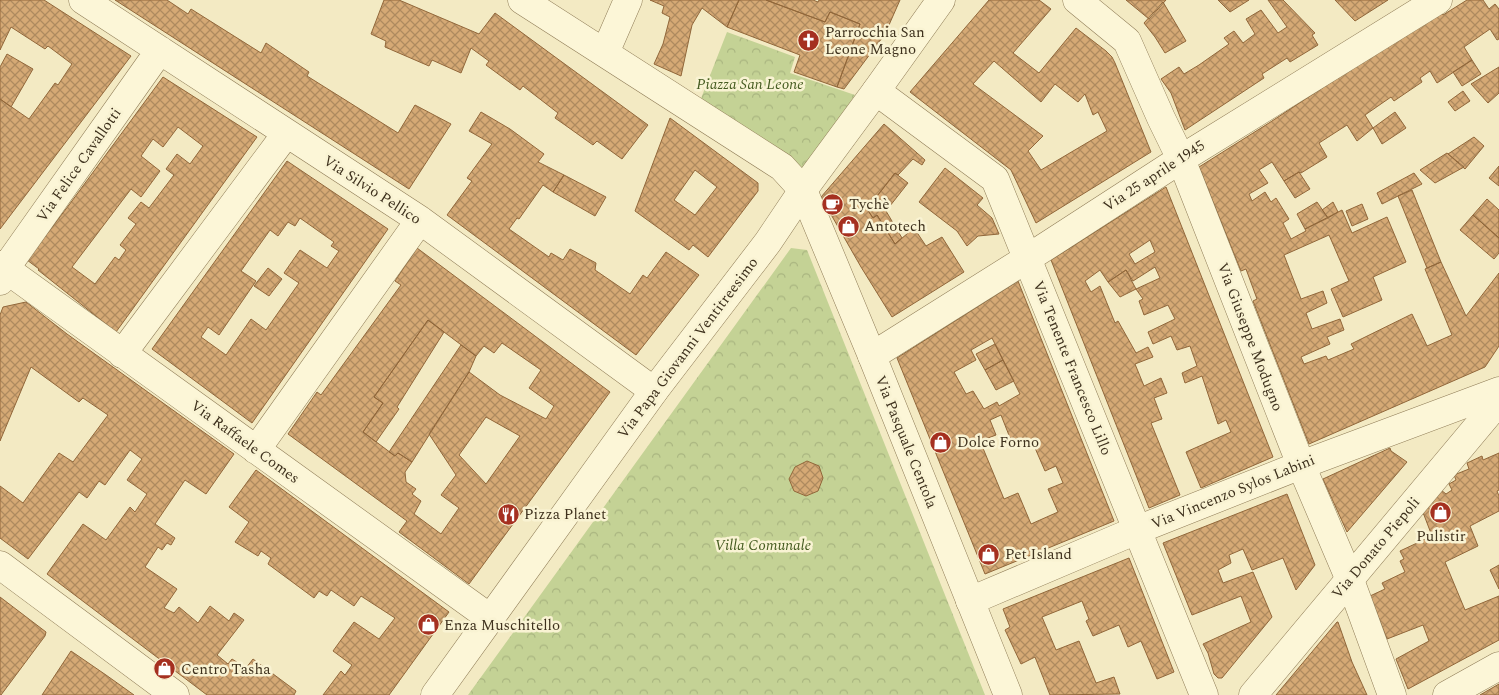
<svg xmlns="http://www.w3.org/2000/svg" width="1499" height="695" font-family="Spectral,serif">
  <defs>
    <pattern id="park-crowns" width="20" height="18" patternUnits="userSpaceOnUse" patternTransform="scale(1.25)"><rect width="20" height="18" fill="#c4d295"/><path d="M2 6a3 3 0 1 1 6 0M12 15a3 3 0 1 1 6 0" fill="none" stroke="#a9b580"/></pattern>
    <pattern id="building-cross-hatch" width="8" height="8" patternUnits="userSpaceOnUse" patternTransform="scale(1.25)"><rect width="8" height="8" fill="#d5a975"/><path d="M0 0l8 8M0 8l8-8" fill="none" stroke="#ae8a5f"/></pattern>
  </defs>
  <rect width="100%" height="100%" fill="#f3eac3"/>
  <path fill="url(#park-crowns)" d="M727,32l68,25 -5,16 65,22 -50,75 -105,-69z
    M791,248l16,2 178,445h-517z"/>
  <path fill="url(#building-cross-hatch)" stroke="#91673a" fill-rule="evenodd" d="M0,0h44l87,56 -131,173v-130l29,20 26,-36 3,2 14,-21 -24,-18 -3,3 -34,-22 -11,23z
    M115,0h52l21,14 3,-5 70,44 5,-10 43,29 -2,4 91,57 17,-28 36,19 -42,65z
    M384,0h15l80,34 16,-21 153,112 -26,34 -25,-18 -4,4 -28,-20 -10,-7 3,-5 -35,-27 -3,4 -34,-25 3,-4 -18,-13 -10,25 -29,-13 -3,6 -44,-19 1,-6 -15,-7z
    M650,0h89l-12,27 -25,-19 -10,17 -11,51 -27,-12 9,-20 7,-27 -8,-4 2,-7z
    M739,0h27l59,22 5,-10 30,12 -23,63 -43,-15 6,-17 -73,-28z
    M766,0h47l5,2 1,-2h81l-15,34 -41,55 -7,-2 23,-63 -30,-12 -5,10z
    M989,0h50l12,9 -38,44 26,20 37,-45 30,23 6,6 3,6 36,89 -115,71 -25,-53 -101,-78zM994,61l47,41 14,-18 23,18 7,-8 8,21 5,-3 9,19 -66,39 -13,-19 15,-15 -70,-52z
    M1126,0h40l-17,19z
    M1218,0h31l-19,12z
    M1268,0h15l32,33 -3,2 6,10 -28,17 -3,-4 -25,16 2,4 -79,52 -14,-37 -10,-14 18,-12 5,7 15,-9 30,-21 -5,-6 10,-7 9,12 12,-9 -9,-15 15,-9 17,23 9,-6z
    M1335,0h53l-33,21z
    M1467,0h16l6,9 6,-5 4,5v30l-2,1 -7,-11 -26,18 8,13 -35,23 -7,-12 -10,7 2,4 -28,19 -3,-4 -26,18 8,13 -16,13 -10,-16 -28,18 8,14 -26,16 -2,-1 -15,9 -12,-19 -13,8 9,13 -19,11 3,7 13,-9 6,10 5,-4 13,21 -6,4 8,16 15,-8 -1,-2 37,-19 10,23 35,-16 19,45 -33,15 9,23 -39,17 -12,-28 18,-8 -20,-46 -45,20 17,44 22,-8 4,12 -21,10 6,16 28,-10 4,11 -17,7 3,7 -29,13 3,7 22,-8 2,4 26,-11 -3,-5 61,-30 15,32 25,-11 -27,-66 16,-7 25,54 33,-43v73l-14,21 -176,77 -56,-143 4,-2 -11,-30 -5,2 -42,-104 70,-44 70,-46 103,-64 1,2z
    M1163,2l23,39 -21,12 -10,-16 -11,-14z
    M7,54l26,15 -22,38 -11,-8v-32z
    M1472,60l9,14 -19,12 -9,-14z
    M1499,67v26l-11,10 -17,-19z
    M163,77l94,60 -141,195 -78,-62 1,-1 -12,-9 42,-55zM178,127l25,19 -13,18 -13,-10 -11,15 8,6 -25,33 -8,-6 -13,16 8,6 -16,21 6,5 -7,10 -4,-3 -20,27 -23,-17 59,-78 10,8 19,-26 -19,-15 12,-17 10,8z
    M1463,91l7,10 -15,10 -7,-9z
    M481,112l29,17 34,25 -6,8 26,13 -11,17 -10,-7 -24,34 -2,-1 -8,11 40,28 2,-4 12,7 7,-11 26,14 -1,7 35,24 13,-19 4,3 19,-26 33,23 -63,80 -189,-140 25,-34 -5,-3 25,-34 -23,-13z
    M1395,112l11,16 -24,16 -9,-16z
    M670,118l88,65v8l-50,66 -15,-12 -4,5 -54,-39zM695,170l22,17 -22,28 -21,-15z
    M884,124l41,36 -3,5 -9,-6 -15,16 -3,-2 -28,36 6,9 4,-3 18,29 19,-16 12,18 16,-9 22,35 -72,45 -31,-50 -40,-70z
    M1474,137l10,9 -19,23 -17,-15z
    M1447,153l17,14 -29,16 -15,-13z
    M287,161l101,68 -136,194 -100,-74zM300,218l34,24 -3,4 8,5 -12,17 -27,-18 -16,23 15,10 -33,47 -15,-11 -25,36 -25,-18 7,-10 11,8 37,-54 -15,-10 29,-41 8,6 10,-14 7,4z
    M1499,166v20l-10,-8z
    M945,168l38,30 -6,7 15,13 7,16 -21,2 -11,10 -10,-15 -38,-29z
    M1299,172l11,17 -15,9 -11,-17z
    M895,173l13,10 -22,28 16,27 -7,6 -18,-29 -4,3 -6,-9z
    M1414,173l8,11 -40,20 -5,-11z
    M564,175l42,22 -11,19 -42,-24z
    M1166,187l107,270 -72,31 -15,-36 45,-20 -5,-12 -8,4 -16,-48 -17,7 -3,-10 15,-7 -7,-20 -13,4 -6,-14 -18,8 -5,-12 27,-13 -7,-14 -24,10 -5,-14 4,-2 -7,-10 24,-11 -5,-11 -22,14 -7,-11 -18,12 -8,-12 -15,11 6,11 9,-6 15,37 3,-2 18,32 12,-6 5,10 -18,7 9,22 17,-8 6,15 -13,5 8,21 -11,4 29,72 -31,13 -98,-248zM1150,240l5,12 -20,12 -6,-10z
    M1412,190l29,72 -14,6 -29,-72z
    M1487,199l12,11v28l-26,-23z
    M1317,202l11,16 -23,11 -8,-15z
    M1333,202l5,10 -10,6 -6,-8z
    M1362,204l6,15 -16,7 -6,-15z
    M1473,215l26,23v15l-5,6 -34,-29z
    M417,248l193,144 -141,192 -70,-52 8,-11 -119,-87 29,-42 4,3 80,-110 -6,-4zM428,320l48,36 8,-10 10,7 8,-10 39,27 -12,18 25,18 -8,13 -46,-24 -31,-23 -40,62 27,41 -15,20 18,13 -18,26 -27,-20 7,-13 -9,-7 4,-5 -10,-7 -1,-10 7,-10 -14,-9 -3,3 -32,-24 20,-29 -9,-6zM486,417l34,19 -34,48 -27,-29z
    M268,268l14,11 -13,17 -15,-10z
    M1126,270l10,19 -16,8 -12,-15z
    M1018,281l96,240 -129,53 -88,-216zM992,338l28,56 -21,12 -2,-4 -13,7 -11,-18 -7,3 -12,-22 22,-12 -5,-10zM1001,415l13,33 18,-7 13,30 11,-5 7,17 -15,6 10,23 -27,12 -13,-31 -14,6 -24,-58 16,-6 -6,-15z
    M26,302l41,32 167,120 -28,40 -21,-14 -30,44 20,14 -4,7 -4,-2 -5,7 -4,-3 -13,20 32,22 -13,19 10,5 5,-6 19,16 12,-17 19,15 5,-8 10,7 -27,35 11,9 4,-5 14,9 7,-9 43,32 -2,4h-87l-160,-121 36,-50 23,16 24,-33 5,5 12,-18 -20,-14 15,-21 -12,-9 -25,35 -6,-4 -12,17 -8,-6 -51,67 -28,-21v-52l23,17 36,-50 14,9 35,-47 -25,-17 -4,4 -48,-35 -31,74v-126l3,-8z
    M428,320l16,12 -47,75 2,2 -23,33 -13,-10 20,-29 -9,-6z
    M995,344l8,16 -18,10 -9,-16z
    M461,345l15,11 -7,16 -57,90 -14,-9 -3,3 -6,-4z
    M1003,360l11,21 -18,9 -11,-20z
    M1390,448l1,3 16,11 -60,70 -24,-53z
    M1499,453v37l-2,1 2,5v15l-29,15 8,20 -33,16 20,48 34,-14v44l-91,49 -12,-30 33,-18 -6,-16 -36,14 -17,-43 15,-7 -3,-6 23,-11 -5,-11 4,-2 -4,-8 32,-15 -8,-21 -2,-3 19,-22 5,4 6,-4 -3,-6 7,-4 -2,-5 15,-6 -2,-6 15,-7 1,4z
    M807,461l12,5 4,12 -5,13 -12,5 -12,-5 -5,-12 6,-12z
    M256,470l193,142 -60,83h-66l18,-24 4,4 7,-10 -19,-14 21,-29 25,17 16,-21 -34,-22 -7,10 -23,-16 -4,6 -8,-5 -5,7 -46,-34 3,-6 -10,-7 -3,5 -23,-14 14,-20 -20,-15z
    M1287,494l28,71 -19,25 -13,-32 -31,12 -9,-21 -14,6 2,8 -13,7 5,13 30,-11 19,45 -50,61h-4l-4,-4 -6,-21 -5,-9 48,-22 -10,-26 -49,19 -29,-72z
    M1129,558l45,114 -17,7 -16,-38 -13,6 -9,-22 -26,11 -7,-15 3,-2 -7,-18 -40,16 14,33 23,-9 17,42 18,-6 6,17 -70,1 -15,-38 -14,7 -15,-32 -1,-2 5,-3 -7,-18z
    M1499,565v24l-9,-19z
    M0,597l46,35 -1,4 -44,59h-1z
    M1337,622h1l14,40 15,33h-91z
    M71,651l35,24 28,20h-92z
    M1499,684v11h-19z"/>
  <g fill="none" stroke-linecap="round" stroke-linejoin="round">
    <defs>
      <path id="minor" d="M83,0l337,220 234,171
        M522,0l260,167 21,23
        M1077,0l50,41 34,77 20,41 120,306 49,115 42,115
        M605,53l23,-53
        M876,91l119,88 209,516
        M0,265l490,353
        M0,281l5,-12 155,-219
        M122,354l164,-220
        M872,356l156,-98 153,-99 257,-159
        M256,450l164,-230
        M0,565l175,130
        M970,601l167,-71 164,-65 198,-74
        M1447,695l52,-29"/>
      <path id="tertiary" d="M803,190l69,166 136,339
        M435,695l219,-304 114,-149 35,-52 73,-99 65,-91
        M1253,695l246,-294"/>
    </defs>
    <use href="#minor" stroke="#8f7c57" stroke-width="29"/>
    <use href="#tertiary" stroke="#8f7c57" stroke-width="29"/>
    <use href="#minor" stroke="#fcf6d7" stroke-width="28"/>
    <use href="#tertiary" stroke="#fcf6d7" stroke-width="28"/>
  </g>
  <defs>
    <symbol id="church-disc" viewBox="-11 -11 22 22"><circle r="9.5" fill="#a53020" stroke="#f9f3d3"/><path d="M-1.2-6h2.4v3.5h3.3v2.4h-3.3V6h-2.4V-.1h-3.3v-2.4h3.3Z" fill="#fff"/></symbol>
    <symbol id="cafe-disc" viewBox="-11 -11 22 22"><circle r="9.5" fill="#a53020" stroke="#f9f3d3"/><path d="M-5.5-4.5H6V0H3Q3 3.5 0 3.5H-2.5Q-5.5 3.5-5.5 0ZM3-3.2v2h1.7v-2ZM-6 4.5H4V6H-6Z" fill="#fff"/></symbol>
    <symbol id="shop-disc" viewBox="-11 -11 22 22"><circle r="9.5" fill="#a53020" stroke="#f9f3d3"/><path d="M-5-2.5h2.3a2.7 3.5 0 0 1 5.4 0H5L5.5 6h-11ZM-1.5-2.5h3a1.5 2.3 0 0 0-3 0Z" fill="#fff"/></symbol>
    <symbol id="restaurant-disc" viewBox="-11 -11 22 22"><circle r="9.5" fill="#a53020" stroke="#f9f3d3"/><path d="M-5-6h1v4h1v-4h1v4h1v-4h1v5L-1.5 .5V6h-2V.5L-5-1ZM5-6V6H3V1.5H1.5Q1.5-4 5-6Z" fill="#fff"/></symbol>
  </defs>
  <g fill-rule="evenodd">
    <use href="#church-disc" x="796" y="28" width="25" height="25"/>
    <use href="#cafe-disc" x="820" y="192" width="25" height="25"/>
    <use href="#shop-disc" x="836" y="214" width="25" height="25"/>
    <use href="#shop-disc" x="928" y="430" width="25" height="25"/>
    <use href="#shop-disc" x="1428" y="500" width="25" height="25"/>
    <use href="#restaurant-disc" x="496" y="502" width="25" height="25"/>
    <use href="#shop-disc" x="976" y="542" width="25" height="25"/>
    <use href="#shop-disc" x="416" y="612" width="25" height="25"/>
    <use href="#shop-disc" x="152" y="656" width="25" height="25"/>
  </g>
  <g text-anchor="middle" dominant-baseline="central" stroke-width="5" stroke-linejoin="round" paint-order="stroke">
    <g font-size="15" fill="#3e311d" stroke="#f9f3d3" text-anchor="start">
      <text x="825" y="32">Parrocchia San<tspan x="825" dy="17">Leone Magno</tspan></text>
      <text x="849" y="204">Tychè</text>
      <text x="864" y="226">Antotech</text>
      <text x="957" y="442">Dolce Forno</text>
      <text x="524" y="514">Pizza Planet</text>
      <text x="1441" y="536" text-anchor="middle">Pulistir</text>
      <text x="1005" y="554">Pet Island</text>
      <text x="444" y="625">Enza Muschitello</text>
      <text x="181" y="669">Centro Tasha</text>
    </g>
    <g font-size="15" font-style="italic" fill="#465c21" stroke="#f9f3d3">
      <text x="750" y="84">Piazza San Leone</text>
      <text x="763" y="545">Villa Comunale</text>
    </g>
    <g font-size="15" fill="#3e311d" stroke="#f9f3d3">
      <text transform="translate(79 165) rotate(-55)">Via Felice Cavallotti</text>
      <text transform="translate(1154 176) rotate(-33)">Via 25 aprile 1945</text>
      <text transform="translate(372 190) rotate(33)">Via Silvio Pellico</text>
      <text transform="translate(1250 337) rotate(69)">Via Giuseppe Modugno</text>
      <text transform="translate(688 348) rotate(-53)">Via Papa Giovanni Ventitreesimo</text>
      <text transform="translate(1072 368) rotate(68)">Via Tenente Francesco Lillo</text>
      <text transform="translate(245 442) rotate(36)">Via Raffaele Comes</text>
      <text transform="translate(906 442) rotate(68)">Via Pasquale Centola</text>
      <text transform="translate(1233 492) rotate(-22)">Via Vincenzo Sylos Labini</text>
      <text transform="translate(1376 548) rotate(-50)">Via Donato Piepoli</text>
    </g>
  </g>
</svg>
